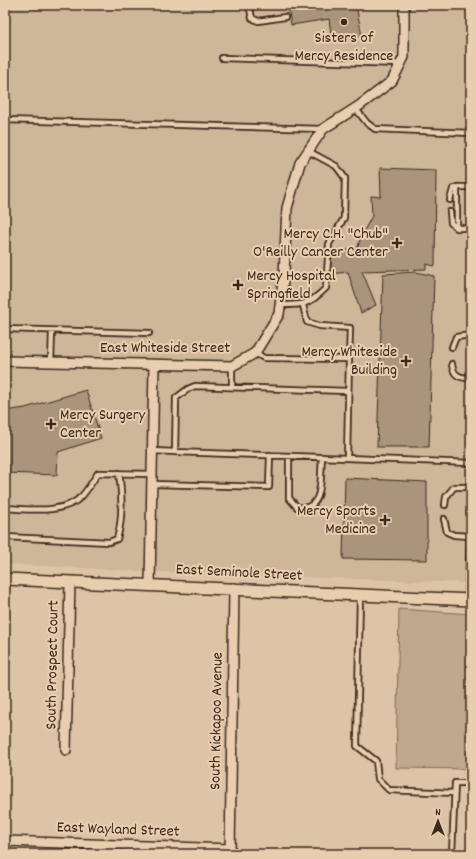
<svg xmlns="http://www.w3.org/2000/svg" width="476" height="859" font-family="Dekko,sans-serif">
  <rect width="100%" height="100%" fill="#dec4a6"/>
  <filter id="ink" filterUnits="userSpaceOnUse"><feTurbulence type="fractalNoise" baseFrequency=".025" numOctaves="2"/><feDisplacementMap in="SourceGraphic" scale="8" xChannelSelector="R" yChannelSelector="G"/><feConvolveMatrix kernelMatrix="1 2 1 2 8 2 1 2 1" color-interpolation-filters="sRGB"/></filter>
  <g filter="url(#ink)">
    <path fill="#ceb699" d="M5,5h466v578l-337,-12 -129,-7z"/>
    <path fill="#bfa88d" stroke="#7d6956" d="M399,609l72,5v155l-75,-1z"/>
    <path fill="#aa947c" stroke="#3b2a1e" d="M288,5h68l6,31 -30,5 -3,-22 -38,6z
      M380,168l56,2 -1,96 -9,-2v5l-64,2 14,34 -15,8 -13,-41 -18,2 2,-24h25l4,-14 11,-20 -1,-20 10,1z
      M416,272l18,4 -5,171h-52l6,-173z
      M86,390l15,48 -43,14 -1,23 -52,-2v-62l20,-3z
      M345,478l82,4v78l-84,-1z"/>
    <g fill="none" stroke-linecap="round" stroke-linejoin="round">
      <defs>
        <path id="service" d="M249,5l3,13 6,3 27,-4
          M222,58l178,6
          M355,108l12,15 8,6 96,4
          M5,120l318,9
          M471,187h-14v41h14
          M450,200l3,-11 4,-2
          M450,212l1,11 6,5
          M280,305c24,0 29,0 46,-17l3,-44 15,-26 1,-40 -9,-12 -28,-15
          M303,305l4,17 13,4 30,2 -1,31
          M5,329l144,4
          M452,347l4,-10 15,-2
          M255,353l9,5 85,1 -2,99 -172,-6 1,-54 12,-9 7,-3 153,5
          M51,363l1,-32
          M452,364c1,12 8,14 19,14
          M232,387v-21
          M153,451l22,1
          M289,456v42l8,9c28,6 23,-30 25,-50
          M347,458l124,5
          M152,484l117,3 1,-32
          M445,505l1,-8 8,-10h17
          M5,508c23,1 59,7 77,-12 6,-7 11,-15 16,-23l54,1
          M444,519l3,13 7,3 16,1
          M5,537l104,5 8,-3c6,-20 5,-45 2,-66
          M360,595l-3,151 19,15 2,18 11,11 65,3
          M468,600l3,-106
          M452,854l3,-71h16"/>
        <path id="minor" d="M5,361l227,5 23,-13 24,-39 5,-40 3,-66 13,-45 23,-34 36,-23 33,-25 12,-24v-52
          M150,585l4,-220
          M66,750l4,-168
          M5,841l225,8
          M230,854l4,-266"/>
        <path id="tertiary" d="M5,579l466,21"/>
      </defs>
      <use href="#service" stroke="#3b2a1e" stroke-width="8"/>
      <use href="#minor" stroke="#3b2a1e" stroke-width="12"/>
      <use href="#tertiary" stroke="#3b2a1e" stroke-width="14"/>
      <use href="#service" stroke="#e8ceaf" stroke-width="4.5"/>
      <use href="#minor" stroke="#e8ceaf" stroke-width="9"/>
      <use href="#tertiary" stroke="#e8ceaf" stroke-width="11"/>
    </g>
  </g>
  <g fill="#3b2a1e" stroke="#e8ceaf" stroke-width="1.5">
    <circle cx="344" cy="22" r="4"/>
    <path d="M395 237h4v4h4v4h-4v4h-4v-4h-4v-4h4z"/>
    <path d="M236 279h4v4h4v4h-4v4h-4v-4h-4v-4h4z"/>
    <path d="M404 355h4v4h4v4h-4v4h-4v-4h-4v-4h4z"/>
    <path d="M49 418h4v4h4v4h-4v4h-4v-4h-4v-4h4z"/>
    <path d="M383 514h4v4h4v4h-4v4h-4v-4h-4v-4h4z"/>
  </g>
  <g text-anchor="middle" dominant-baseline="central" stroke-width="4" stroke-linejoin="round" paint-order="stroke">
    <g font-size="16" fill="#3b2a1e" stroke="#e8ceaf" text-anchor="end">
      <text x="344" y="38" text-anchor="middle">Sisters of<tspan x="344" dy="18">Mercy Residence</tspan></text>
      <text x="388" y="234">Mercy C.H. "Chub"<tspan x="388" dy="18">O'Reilly Cancer Center</tspan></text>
      <text x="247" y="276" text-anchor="start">Mercy Hospital<tspan x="247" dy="18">Springfield</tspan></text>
      <text x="397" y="352">Mercy Whiteside<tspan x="397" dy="18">Building</tspan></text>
      <text x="60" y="415" text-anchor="start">Mercy Surgery<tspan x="60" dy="18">Center</tspan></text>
      <text x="376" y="511">Mercy Sports<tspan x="376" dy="18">Medicine</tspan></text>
    </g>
    <g font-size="16" fill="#3b2a1e" stroke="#e8ceaf">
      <text x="165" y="348">East Whiteside Street</text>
      <text transform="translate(239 573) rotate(3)">East Seminole Street</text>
      <text transform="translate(53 665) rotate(-89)">South Prospect Court</text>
      <text transform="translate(217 721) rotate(-89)">South Kickapoo Avenue</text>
      <text transform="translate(118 830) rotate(2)">East Wayland Street</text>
    </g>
  </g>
  <rect width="476" height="859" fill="none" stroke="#e8ceaf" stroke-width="20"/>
  <rect x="10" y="10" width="456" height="839" fill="none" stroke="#3b2a1e" stroke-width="1.5" filter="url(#ink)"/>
  <g transform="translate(438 821)" stroke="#e8ceaf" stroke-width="3" paint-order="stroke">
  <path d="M0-3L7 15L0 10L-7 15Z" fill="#3b2a1e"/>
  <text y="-6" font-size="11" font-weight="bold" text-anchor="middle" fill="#3b2a1e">N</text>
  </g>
</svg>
